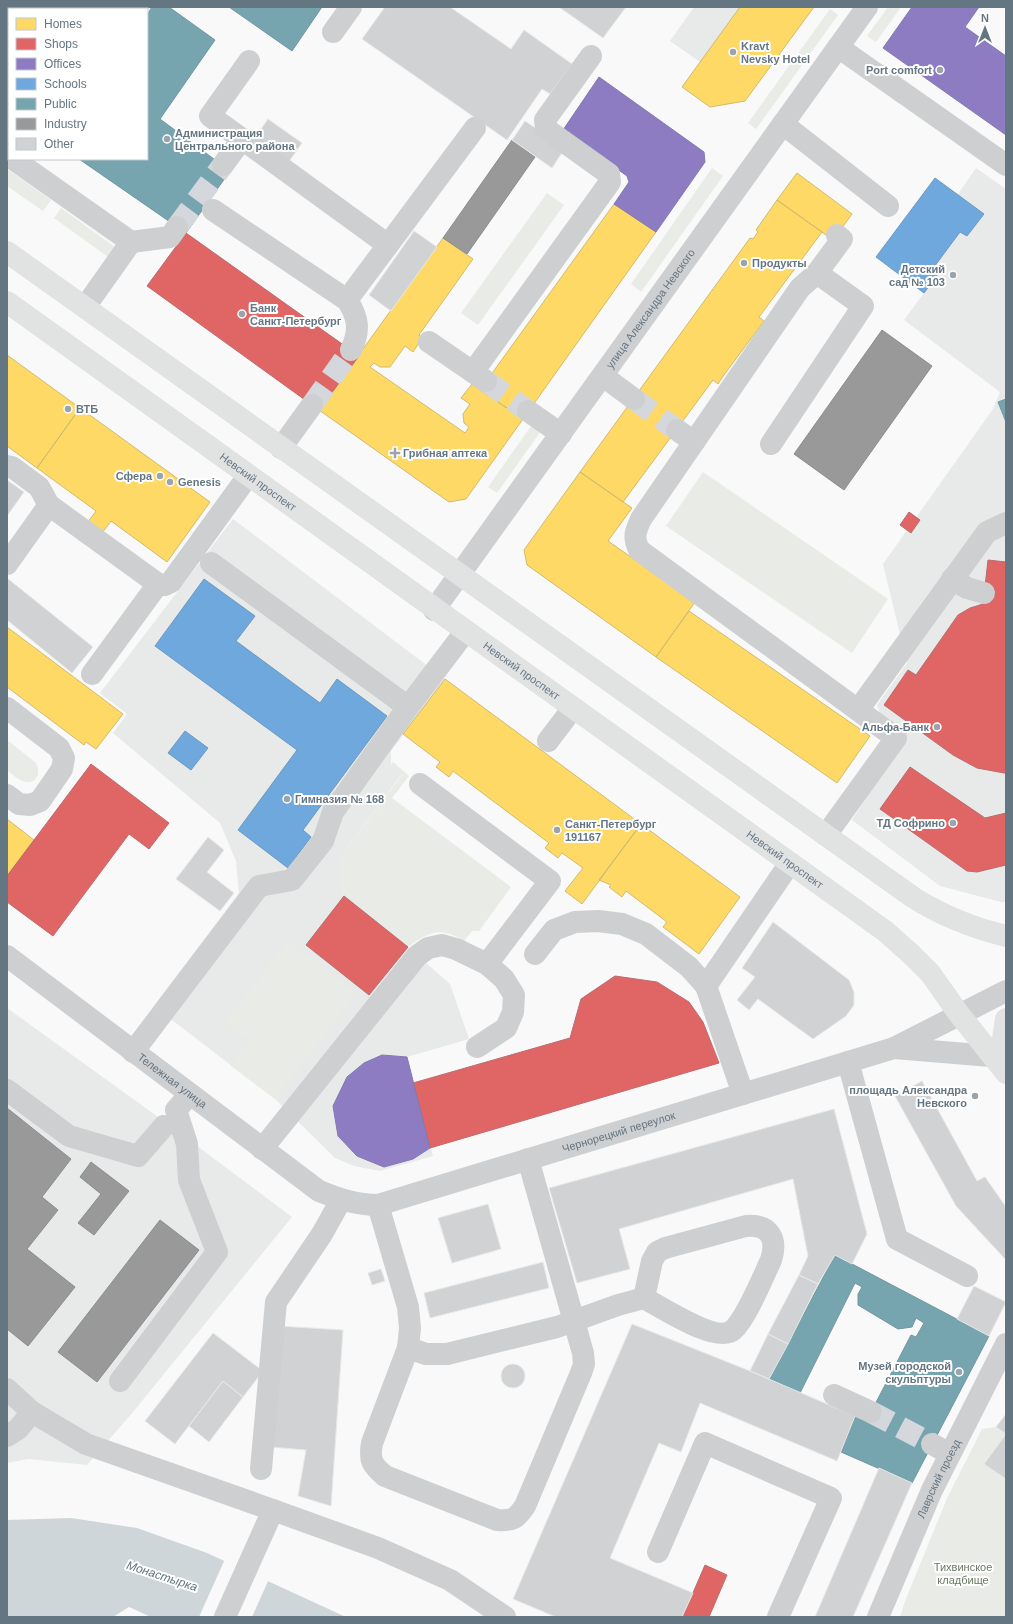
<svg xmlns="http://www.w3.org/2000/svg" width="1013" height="1624" font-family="Helvetica,sans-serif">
  <rect width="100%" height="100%" fill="#f9f9f9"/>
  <path fill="#e8e9e9" d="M694,7h120l-69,94 -35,6 -28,-20 18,-25 -30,-21z
    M976,168l30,21v713h-5l-61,-16 -88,-66 43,-66 -18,-49 30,-42 -24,-99 110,-155 7,-17 -96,-72 20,-27 -48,-36 59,-79 23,16z
    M233,519l212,160 -54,72v14l11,9 -56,75 -6,25 4,22 -38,49 63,50 39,-48 42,37 19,55 -62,18 26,99 -53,15 -26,-5 -19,-8 -60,-59 -99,-76 -23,-16 86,-114 -3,-32 -16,-38 -107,-90 14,-19 -27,-21z
    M7,1008l154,111 131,98 -159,195 -46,53 -58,-6 -22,4z"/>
  <path fill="#e8ebe6" d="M888,7h13l-25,35 -9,-6z
    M830,9l8,6 -82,114 -8,-6z
    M712,168l11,8 -82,116 -10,-8z
    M7,169l44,31 -8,11 -36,-25z
    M547,193l17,12 -86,120 -17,-12z
    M61,208l54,39 -7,10 -54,-39z
    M532,425l9,6 -44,62 -9,-6z
    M703,472l185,127 -36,54 -186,-127z
    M7,740l28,22c6,8 4,21 -9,20 -7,-1 -14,-8 -19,-12z
    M393,762l16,14 -17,22 119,89 -32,44h-7l-8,10c-24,-15 -35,-9 -56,6l-64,-51 -4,-22v-14l6,-11 56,-74 -11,-10z
    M288,940l68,53 -81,106 -45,-34 19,-24 -24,-19z
    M1006,1414v203h-106l5,-16 43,-105 34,-67 14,-2z"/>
  <path fill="#ced6d9" d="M71,1518l66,10 70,25 139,64h-195l-22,-10 -16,10h-106v-97z"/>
  <path fill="#f9f9f9" d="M225,1559l44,20 -17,38h-53z"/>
  <path fill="#ffd966" stroke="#d1bb6f" d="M740,7h74l-69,94 -35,6 -28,-20z
    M797,173l55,41 -19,26 -56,-40z
    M777,200l45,32 -63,85 5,4 -40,54 -6,9 -5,-4 -90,122 -43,-30 170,-234 3,1 5,-7 -2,-2z
    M614,204l42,28 -133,187 -43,-29z
    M443,238l30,21 -54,76 3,3 -9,14 -8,-6 -15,21h-10l-6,-4 -4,4 95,66 4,-6 -5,-4 -1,-9 7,-10 -9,-6 11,-14 51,35 -57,80 -17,3 -130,-92z
    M7,355l73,53 -43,60 -30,-22z
    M80,408l130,94 -43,60 -56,-41 -9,12 -14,-11 8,-11 -59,-43z
    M580,472l52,36 -24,33 87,61 -39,55 -129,-92 -3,-15z
    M689,611l181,125 -33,47 -181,-126z
    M7,627l116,87 -27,35 -10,-7 -2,3 -77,-58z
    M445,679l196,145 -59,80 -17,-13 18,-23 -21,-15 -4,5 -13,-10 4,-5 -96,-72 -4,6 -13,-10 4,-5 -37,-28z
    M7,819l27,21 -27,36z
    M641,824l99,73 -41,57 -36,-27 4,-5 -41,-31 -4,6 -13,-10 2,-2 -12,-5z"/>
  <path fill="#e06666" stroke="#bb6b6f" d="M186,233l173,123 -40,54 -172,-124z
    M909,512l11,8 -9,13 -11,-8z
    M988,560l18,2v211h-2l-27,-5 -24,-13 -69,-50 24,-35 8,5 42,-60 12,-7 13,-4z
    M91,764l78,59 -20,26 -20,-15 -76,102 -46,-34v-26z
    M910,767l75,51 21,-5v52l-29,7 -10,-1 -87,-62z
    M344,896l64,51 -39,48 -63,-50z
    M615,976l42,6 32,20 14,20 16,41 -289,85 -17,-65 157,-45 11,-39z
    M705,1565l22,10 -18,42h-24l-2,-1z"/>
  <path fill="#8e7cc3" stroke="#827ab0" d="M912,7h67l-14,20 41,29v79l-123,-87z
    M599,77l105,75 1,10 -49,70 -42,-28 15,-22 -2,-6 -64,-46z
    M382,1055l25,2 23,91 -17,11 -29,8 -27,-11 -19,-20 -5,-30 14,-29 17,-14z"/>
  <path fill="#6fa8dc" stroke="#6c99c1" d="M935,178l49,36 -17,22 -7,-4 -26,35 6,4 -16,22 -48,-36z
    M204,579l51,37 -19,25 84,62 17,-24 50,37 -84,114 8,7 -23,31 -50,-38 59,-80 -142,-104z
    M185,731l23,17 -17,22 -23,-17z"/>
  <path fill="#76a5af" stroke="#7197a2" d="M50,7h74l-1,2h-74z
    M152,7h17l46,33 -55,79 70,52 -44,62 -107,-74h68v-144z
    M229,7h93l-30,44z
    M9,67v41l-2,-2v-36z
    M1006,399v23l-8,-20z
    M835,1255l154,81 -77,147 -71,-31 14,-36 16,-4 40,-77 5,2 8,-14 -8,-5 -4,9 -14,2 -40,-24v-11l4,-7 -7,-4 -55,110 -31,-14z"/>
  <path fill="#999" stroke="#898e92" d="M512,140l23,17 -68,97 -24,-16z
    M882,330l50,36 -88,124 -50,-36z
    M7,1108l64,51 -29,38 16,13 -31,39 48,38 -47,59 -21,-17z
    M91,1162l38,29 -35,44 -16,-12 23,-29 -21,-17z
    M160,1220l39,30 -102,132 -39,-30z"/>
  <path fill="#d0d2d3" stroke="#e8e8e8" d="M385,7h65l61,42 13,-19 48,34 -22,30 -8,-5 -35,51 -145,-101z
    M559,7h67l-23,31z
    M268,119l34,24 -14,20 -34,-24z
    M525,121l40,27 -13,20 -40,-28z
    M414,231l23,16 -46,64 -22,-16z
    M7,480l17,12 -17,24z
    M7,578l86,69 -21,26 -65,-53z
    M208,837l16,13 -17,22 27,21 -14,18 -44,-32z
    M773,922l76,58 5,12v13l-8,11 -33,23 -55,-40 -9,11 -12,-10 18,-23 -13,-9z
    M922,1081l55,100 8,-4 21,30v53l-50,-54 -61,-110z
    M834,1109l33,125 -15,30 -17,-9 -17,29 -19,-9 9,-19 -15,-77 -174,50 11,40 -53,14 -28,-95z
    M488,1204l13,45 -49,14 -14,-45z
    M543,1262l6,26 -119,30 -6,-25z
    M381,1269l4,12 -13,4 -4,-12z
    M799,1275l19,9 -30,60 -20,-10z
    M974,1286l32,16 -17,34 -32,-17z
    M632,1324l118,47 105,45 -18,45 -137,-58 -19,49 -22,-9 -49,115 83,35 -11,24h-126l-43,-18z
    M279,1326l64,4 -12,176 -33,-10 8,-46 -36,-3z
    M213,1333l50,38 -20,26 -20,-16 -48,63 -30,-23z
    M768,1334l20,10 -19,35 -19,-8z
    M501 1376a12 12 0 1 1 24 0a12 12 0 1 1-24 0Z
    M223,1381l20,16 -34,45 -20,-16z
    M1006,1414v20l-10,-7z
    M1006,1434v45l-22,-15z
    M879,1468l33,15 -59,134h-38z"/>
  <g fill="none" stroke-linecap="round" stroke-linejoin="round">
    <path stroke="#d4d8dc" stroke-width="22" stroke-dasharray="22 11" stroke-linecap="butt" d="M177,227l46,-62
      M486,381l42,30
      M634,399l43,31
      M312,405l39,-55
      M871,1412l61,32"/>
    <g stroke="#cecfd0" stroke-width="22">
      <path d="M333,32l18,-25"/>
      <path d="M7,33l2,-1"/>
      <path d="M838,47l168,118"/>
      <path d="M783,124l105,82"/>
      <path d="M242,139l146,106"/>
      <path d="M13,159l118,83 -46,65"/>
      <path d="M223,165l19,-26 -32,-23 39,-55"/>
      <path d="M213,210l134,90c12,18 13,31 4,50"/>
      <path d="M131,242l39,-5 7,-10"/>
      <path d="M817,273l25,-34 -5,-4"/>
      <path d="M347,300l128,-172"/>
      <path d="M429,342l57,39"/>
      <path d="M473,372l137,-190 -1,-8 -63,-45 -1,-9 46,-64"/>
      <path d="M603,376l31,23"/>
      <path d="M528,411l33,23"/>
      <path d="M677,430l17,12"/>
      <path d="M771,444l92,-138 -46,-33 -17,15 -159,231c-6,13 -8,18 -2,31l257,188 -70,97"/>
      <path d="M281,448l31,-43"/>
      <path d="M7,466l5,1 27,20 10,18 109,79 7,1 6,-3 77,-106"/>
      <path d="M7,564l42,-59"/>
      <path d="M952,579l15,9 17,5"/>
      <path id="s1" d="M434,610l433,-603"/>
      <path d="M92,674l66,-90"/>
      <path d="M408,707l57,-75"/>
      <path d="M7,708l52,40 5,10 -2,11 -22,32 -10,4 -11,-1 -12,-9"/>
      <path d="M858,710l129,-178 19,-9"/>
      <path d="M548,741l25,-33"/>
      <path d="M420,784l130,97 -63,83"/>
      <path d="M535,954l19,-24 21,-8 23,-1 24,3 24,10 43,33 17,19 37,108"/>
      <path id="s2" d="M7,956l312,235c21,8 36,14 59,14l516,-157 112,-57"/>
      <path d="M706,986l84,-123"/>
      <path d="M894,1048l97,8"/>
      <path d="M133,1052l126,-166 33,-6 31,-39 10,-29 75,-105 -197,-144"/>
      <path d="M848,1062l49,177 70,37"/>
      <path d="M7,1090l62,46 69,20 26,-30"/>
      <path d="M262,1149l155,-193 11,-8 14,-3 14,4 31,15 17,15 10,16 -1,17 -7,16 -29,19"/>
      <path d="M378,1205l30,102 2,21 -2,20 -36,95c-3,18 0,22 13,33l112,44c16,1 19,-1 28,-14l56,-133 3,-9 -1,-11 -55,-194"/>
      <path d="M408,1348l18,6h21l110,-27 61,-22 26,-7c17,9 73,46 89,32 13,-11 30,-53 38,-70 7,-22 -2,-36 -25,-34l-81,22 -8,4 -5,9 -8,37"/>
      <path d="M120,1381l97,-129 -28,-72 -2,-36 -11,-34 14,-16"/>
      <path d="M7,1389l25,23 54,32 187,66 -48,107"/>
      <path d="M834,1395l37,17"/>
      <path d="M7,1436l11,-7 14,-17"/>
      <path d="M932,1444l18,10"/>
      <path d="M261,1469l15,-167 46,-68 19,-34"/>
      <path d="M273,1510l105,38 72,32 55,37"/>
      <path d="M658,1552l47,-109 126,55 -53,119"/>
      <path id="s3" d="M878,1617l54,-127 74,-146"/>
    </g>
    <g stroke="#e1e2e2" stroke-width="22">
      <path d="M7,252l907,646c29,18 59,30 92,38"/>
      <path id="s4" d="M7,302l878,629 27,24 18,18 29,41 47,59"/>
      <path d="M1006,1019l-3,20 3,21"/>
    </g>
  </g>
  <g fill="#99a4ac" stroke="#fff" stroke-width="1.5">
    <circle cx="733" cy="52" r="4"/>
    <circle cx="940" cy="70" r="4"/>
    <circle cx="167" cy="139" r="4"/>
    <circle cx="744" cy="263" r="4"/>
    <circle cx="953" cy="275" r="4"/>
    <circle cx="242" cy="314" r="4"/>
    <circle cx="68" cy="409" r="4"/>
    <path d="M393 447h4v4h4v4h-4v4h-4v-4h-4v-4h4z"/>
    <circle cx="160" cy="476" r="4"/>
    <circle cx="170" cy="482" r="4"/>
    <circle cx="937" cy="727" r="4"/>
    <circle cx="287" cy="799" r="4"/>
    <circle cx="953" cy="823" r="4"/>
    <circle cx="557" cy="830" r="4"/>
    <circle cx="975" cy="1096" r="4"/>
    <circle cx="959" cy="1372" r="4"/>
  </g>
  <g text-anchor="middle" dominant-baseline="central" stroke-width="4" stroke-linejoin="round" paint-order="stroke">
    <g font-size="11" font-weight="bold" fill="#657683" stroke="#fff" text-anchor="start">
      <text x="741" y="46">Kravt<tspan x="741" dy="13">Nevsky Hotel</tspan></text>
      <text x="932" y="70" text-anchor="end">Port comfort</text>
      <text x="175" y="133">Администрация<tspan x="175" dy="13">Центрального района</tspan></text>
      <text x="752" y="263">Продукты</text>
      <text x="945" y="269" text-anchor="end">Детский<tspan x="945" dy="13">сад № 103</tspan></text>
      <text x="250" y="308">Банк<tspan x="250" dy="13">Санкт-Петербург</tspan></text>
      <text x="76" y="409">ВТБ</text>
      <text x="403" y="453">Грибная аптека</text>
      <text x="152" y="476" text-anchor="end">Сфера</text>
      <text x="178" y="482">Genesis</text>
      <text x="929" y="727" text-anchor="end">Альфа-Банк</text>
      <text x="295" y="799">Гимназия № 168</text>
      <text x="945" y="823" text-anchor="end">ТД Софрино</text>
      <text x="565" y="824">Санкт-Петербург<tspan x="565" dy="13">191167</tspan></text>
      <text x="967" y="1090" text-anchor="end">площадь Александра<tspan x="967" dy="13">Невского</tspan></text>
      <text x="951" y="1366" text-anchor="end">Музей городской<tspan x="951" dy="13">скульптуры</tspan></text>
    </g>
    <g font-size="11" fill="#657683" stroke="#fff">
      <text stroke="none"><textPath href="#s1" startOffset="371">улица Александра Невского</textPath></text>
      <text stroke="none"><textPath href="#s4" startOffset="309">Невский проспект</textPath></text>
      <text stroke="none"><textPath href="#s4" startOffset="633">Невский проспект</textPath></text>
      <text stroke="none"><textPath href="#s4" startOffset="957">Невский проспект</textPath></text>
      <text stroke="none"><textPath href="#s2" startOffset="207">Тележная улица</textPath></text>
      <text stroke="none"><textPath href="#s2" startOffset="703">Чернорецкий переулок</textPath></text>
      <text stroke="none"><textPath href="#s3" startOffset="151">Лаврский проезд</textPath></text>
    </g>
    <g font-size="11" fill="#687a64" stroke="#fff">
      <text x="963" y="1567">Тихвинское<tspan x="963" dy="13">кладбище</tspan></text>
    </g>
    <g font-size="12" font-style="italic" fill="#60757c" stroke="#fff">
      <text transform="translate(162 1576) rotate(18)">Монастырка</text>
    </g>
  </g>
  <rect width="1013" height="1624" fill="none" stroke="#657683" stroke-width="16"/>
  <rect x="8" y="8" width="140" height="152" fill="#ffffff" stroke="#c1c8cd"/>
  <rect x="16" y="18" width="20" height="12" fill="#ffd966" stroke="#c1c8cd"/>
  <text x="44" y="28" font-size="12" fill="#657683">Homes</text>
  <rect x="16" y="38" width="20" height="12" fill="#e06666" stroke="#c1c8cd"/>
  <text x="44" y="48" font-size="12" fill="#657683">Shops</text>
  <rect x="16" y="58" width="20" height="12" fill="#8e7cc3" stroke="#c1c8cd"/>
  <text x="44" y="68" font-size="12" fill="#657683">Offices</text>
  <rect x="16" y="78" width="20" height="12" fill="#6fa8dc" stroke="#c1c8cd"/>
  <text x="44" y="88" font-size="12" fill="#657683">Schools</text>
  <rect x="16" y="98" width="20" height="12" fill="#76a5af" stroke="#c1c8cd"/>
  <text x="44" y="108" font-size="12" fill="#657683">Public</text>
  <rect x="16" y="118" width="20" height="12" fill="#999999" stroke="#c1c8cd"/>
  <text x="44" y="128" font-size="12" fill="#657683">Industry</text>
  <rect x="16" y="138" width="20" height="12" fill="#d0d2d3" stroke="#c1c8cd"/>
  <text x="44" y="148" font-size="12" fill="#657683">Other</text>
  <g transform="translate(985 28)" stroke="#ffffff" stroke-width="3" paint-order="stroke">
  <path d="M0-3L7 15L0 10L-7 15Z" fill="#657683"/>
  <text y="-6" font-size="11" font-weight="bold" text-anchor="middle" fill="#657683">N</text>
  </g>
</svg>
